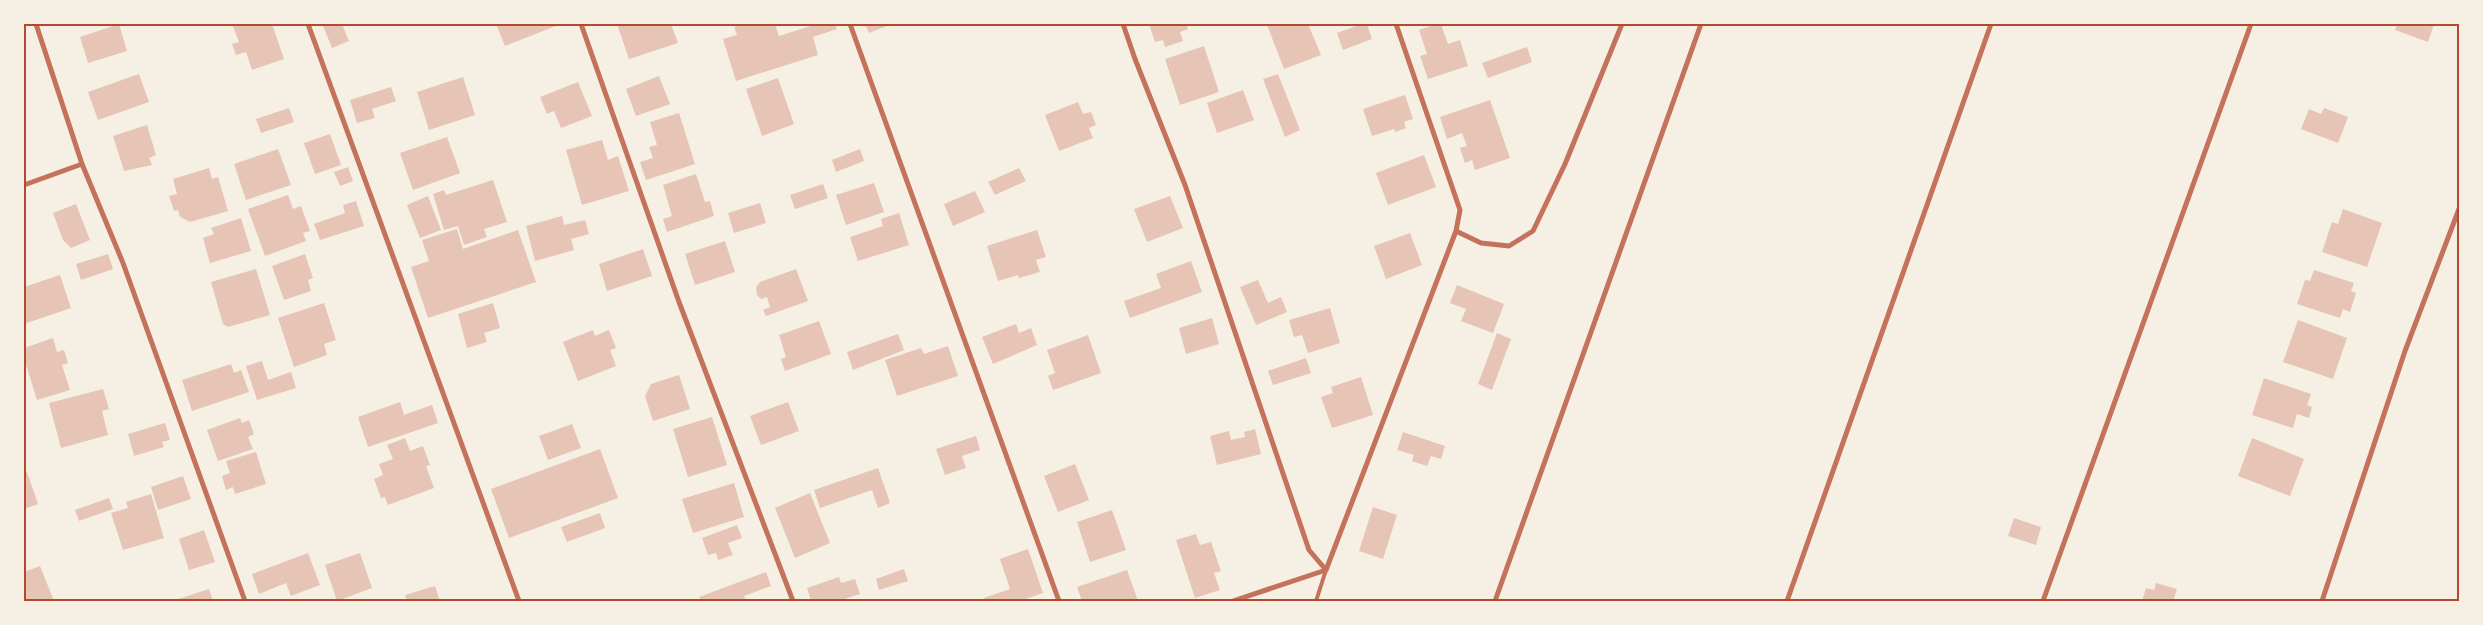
<svg xmlns="http://www.w3.org/2000/svg" width="2483" height="625" font-family="'Source Serif 4',serif">
  <rect width="100%" height="100%" fill="#f6efe4"/>
  <path fill="#e6c5b7" d="M119,24l8,27 -39,12 -8,-26z
    M232,24h40l12,35 -32,11 -6,-18 -10,3 -4,-11 7,-2z
    M329,24h13l7,17 -17,7 -9,-22z
    M496,24h65l-56,22z
    M617,24h54l7,19 -49,16z
    M746,24h12l1,2 16,-2 4,12 38,-12h18l2,5 -24,8 5,18 -82,26 -13,-42 14,-4 -3,-8z
    M865,24h27l-23,9z
    M1149,24h37l2,5 -8,3 3,9 -18,6 -2,-7 -8,2z
    M1270,24h38l13,31 -37,14 -17,-44z
    M1362,24h5l5,15 -29,11 -6,-17z
    M1437,24h4l7,20 12,-4 8,26 -40,13 -8,-23 7,-2 -8,-24z
    M2397,24h37l-6,18 -33,-12z
    M1204,46l15,46 -39,13 -15,-46z
    M1527,47l5,15 -44,16 -6,-15z
    M139,74l10,28 -51,18 -10,-28z
    M1278,74l22,56 -15,7 -22,-58z
    M659,76l11,28 -34,12 -10,-27z
    M463,77l12,38 -46,15 -12,-38z
    M778,78l16,46 -32,12 -16,-47z
    M578,82l14,34 -31,12 -7,-17 -7,3 -7,-17z
    M391,87l5,14 -24,8 3,9 -18,5 -7,-23z
    M1243,90l11,30 -37,13 -10,-30z
    M1405,95l8,24 -9,3 2,6 -11,4 -1,-3 -22,7 -9,-27z
    M1490,100l20,58 -35,12 -3,-10 -7,3 -5,-15 7,-2 -5,-13 -15,6 -7,-22z
    M1078,102l5,12 8,-2 5,13 -7,3 4,10 -34,13 -14,-36z
    M289,108l5,14 -33,11 -5,-14z
    M2324,108l24,9 -10,26 -37,-14 8,-20 12,5z
    M679,113l16,51 -49,16 -6,-18 13,-4 -4,-11 8,-2 -7,-23z
    M147,125l9,30 -7,3 3,7 -28,6 -11,-35z
    M330,134l11,31 -26,9 -11,-31z
    M447,137l13,36 -47,17 -13,-37z
    M602,140l6,20 10,-4 11,35 -47,14 -16,-55z
    M278,149l13,36 -45,15 -12,-36z
    M860,149l4,12 -28,11 -4,-12z
    M1424,155l12,32 -48,18 -12,-32z
    M348,167l5,14 -13,5 -6,-14z
    M209,168l3,11 6,-2 10,34 -38,11 -10,-5 -2,-7 -4,1 -5,-15 8,-2 -4,-15z
    M1019,168l7,13 -31,14 -7,-13z
    M696,174l9,28 5,-1 4,15 -47,16 -4,-13 9,-3 -9,-31z
    M493,180l14,42 -23,7 3,8 -23,8 -6,-19 -14,4 -11,-36 11,-4 2,5z
    M874,183l10,29 -38,13 -10,-30z
    M823,184l5,14 -33,11 -5,-14z
    M975,191l10,21 -32,14 -9,-22z
    M288,195l5,14 8,-3 9,25 -7,2 3,8 -41,15 -17,-47z
    M428,196l13,34 -21,8 -13,-33z
    M1170,196l13,32 -36,14 -13,-33z
    M356,201l8,25 -44,14 -6,-16 31,-11 -2,-8z
    M760,203l6,20 -32,10 -6,-20z
    M76,204l14,36 -19,8 -8,-8 -10,-27z
    M2343,209l39,14 -15,44 -45,-15 10,-30 6,2z
    M899,213l10,32 -51,16 -8,-24 33,-11 -2,-7z
    M562,216l2,9 21,-5 4,14 -18,5 3,11 -39,11 -9,-35z
    M241,218l10,33 -41,12 -7,-25 11,-4 -3,-6z
    M457,229l6,20 55,-19 18,52 -108,36 -17,-51 18,-6 -7,-21z
    M1037,230l9,27 -10,3 4,12 -21,6 -1,-3 -20,6 -11,-35z
    M1410,233l12,32 -36,14 -12,-33z
    M725,241l10,31 -40,13 -10,-31z
    M643,249l9,27 -45,15 -8,-27z
    M108,254l5,15 -32,11 -5,-16z
    M305,254l8,24 -5,2 3,11 -27,9 -12,-34z
    M1191,261l11,31 -72,26 -6,-17 37,-13 -5,-14z
    M256,269l14,46 -42,12 -5,-3 -12,-42z
    M796,269l12,32 -42,15 -3,-6 7,-3 -3,-10 -6,2 -4,-4 -1,-8 4,-5z
    M2314,270l40,13 -3,8 5,2 -6,19 -7,-3 -3,9 -43,-14 8,-24 5,1z
    M60,275l11,33 -47,16v-37z
    M1258,280l10,23 13,-6 6,15 -31,13 -16,-38z
    M1457,285l47,19 -11,29 -32,-12 5,-12 -16,-6z
    M324,303l12,37 -12,4 3,11 -33,12 -16,-49z
    M493,303l7,25 -16,5 3,9 -20,6 -9,-34z
    M1330,308l10,35 -32,10 -6,-18 -8,2 -5,-17z
    M1212,318l7,26 -33,10 -7,-26z
    M2298,320l49,18 -14,41 -50,-17z
    M819,321l12,33 -46,17 -4,-12 5,-2 -7,-22z
    M1016,324l3,9 12,-5 6,17 -44,19 -11,-27z
    M593,330l2,6 14,-6 7,18 -6,2 6,16 -38,15 -15,-39z
    M1497,333l14,6 -19,51 -14,-6z
    M898,334l6,16 -51,20 -6,-18z
    M1088,335l13,38 -48,17 -5,-14 7,-3 -8,-23z
    M53,338l4,14 7,-2 4,13 -6,2 8,25 -33,10 -13,-42v-10z
    M948,346l10,30 -61,20 -12,-36 36,-12 3,6z
    M1306,358l5,15 -38,12 -5,-14z
    M262,361l6,19 23,-8 5,16 -39,12 -11,-34z
    M231,364l3,9 7,-3 8,22 -57,19 -10,-31z
    M679,375l11,34 -37,12 -8,-25 6,-12z
    M1361,377l12,38 -41,13 -11,-31 12,-4 -2,-6z
    M2264,378l47,16 -4,11 5,2 -3,11 -12,-4 -4,14 -41,-13z
    M103,389l6,20 -7,2 6,24 -47,13 -12,-45z
    M400,402l4,13 28,-10 6,18 -70,24 -10,-30z
    M788,402l11,29 -38,14 -11,-29z
    M712,417l15,48 -39,12 -15,-48z
    M240,418l2,5 7,-3 5,14 -6,3 5,12 -35,12 -11,-31z
    M165,423l5,17 -8,2 2,5 -30,9 -6,-22z
    M572,424l9,24 -33,12 -9,-24z
    M1255,429l6,25 -44,11 -7,-29 19,-5 2,9 14,-3 -1,-5z
    M1403,432l42,14 -4,13 -10,-3 -4,10 -15,-5 2,-6 -17,-5z
    M976,436l4,14 -18,6 4,12 -21,7 -9,-26z
    M405,438l5,13 13,-5 7,19 -4,1 8,22 -46,17 -3,-8 -4,1 -7,-19 9,-4 -4,-11 14,-5 -6,-14z
    M2252,438l52,21 -14,37 -52,-20z
    M600,449l18,49 -109,40 -18,-49z
    M256,452l10,32 -31,10 -2,-7 -7,3 -4,-14 8,-3 -4,-12z
    M1075,464l14,36 -31,12 -14,-36z
    M878,468l12,35 -12,5 -6,-18 -52,18 -6,-18z
    M27,472l11,32 -14,5v-36z
    M183,476l8,23 -33,11 -7,-23z
    M734,483l10,34 -51,16 -11,-34z
    M810,493l20,50 -35,15 -20,-50z
    M151,494l13,44 -41,12 -12,-37 17,-5 -2,-6z
    M109,498l4,11 -34,12 -4,-11z
    M1373,507l24,8 -14,44 -24,-8z
    M1112,510l14,40 -36,12 -13,-40z
    M600,513l5,15 -38,14 -6,-15z
    M2014,518l27,9 -5,18 -28,-9z
    M737,525l5,13 -14,5 5,12 -15,5 -2,-7 -8,2 -6,-17z
    M204,530l11,32 -26,8 -10,-31z
    M1196,534l4,11 11,-3 10,29 -7,2 6,17 -25,8 -19,-58z
    M1028,549l15,44 -23,8h-35l-1,-3 26,-9 -10,-30z
    M308,553l12,32 -29,11 -5,-13 -27,11 -7,-20z
    M360,553l12,35 -35,13 -12,-36z
    M40,566l14,35h-30v-29z
    M904,569l4,12 -29,9 -3,-11z
    M1127,570l11,31h-56l-5,-14z
    M766,572l5,14 -27,10 2,5h-45l-2,-4z
    M839,577l2,6 14,-4 5,15 -22,7h-27l-4,-13z
    M2156,583l21,6 -4,12h-31l4,-13 8,2z
    M435,586l5,15h-33l-2,-6z
    M209,589l4,12h-41z"/>
  <g fill="none" stroke-linecap="round" stroke-linejoin="round">
    <path stroke="#c5725c" stroke-width="4" d="M1316,601l10,-31"/>
    <path stroke="#c5725c" stroke-width="5" d="M36,24l46,140 41,99 122,338
      M308,24l211,577
      M581,24l98,278 114,299
      M850,24l209,577
      M1123,24l12,35 50,126 124,365 17,20
      M24,185l58,-21
      M1456,231l25,12 28,3 24,-15 32,-67 57,-140
      M1326,570l130,-339 4,-21 -64,-186
      M1233,601l93,-31
      M1495,601l206,-577
      M1787,601l204,-577
      M2043,601l208,-577
      M2322,601l83,-250 54,-142"/>
  </g>
  <rect width="2483" height="625" fill="none" stroke="#f6efe4" stroke-width="50"/>
  <rect x="25" y="25" width="2433" height="575" fill="none" stroke="#b5482f" stroke-width="2"/>
</svg>
